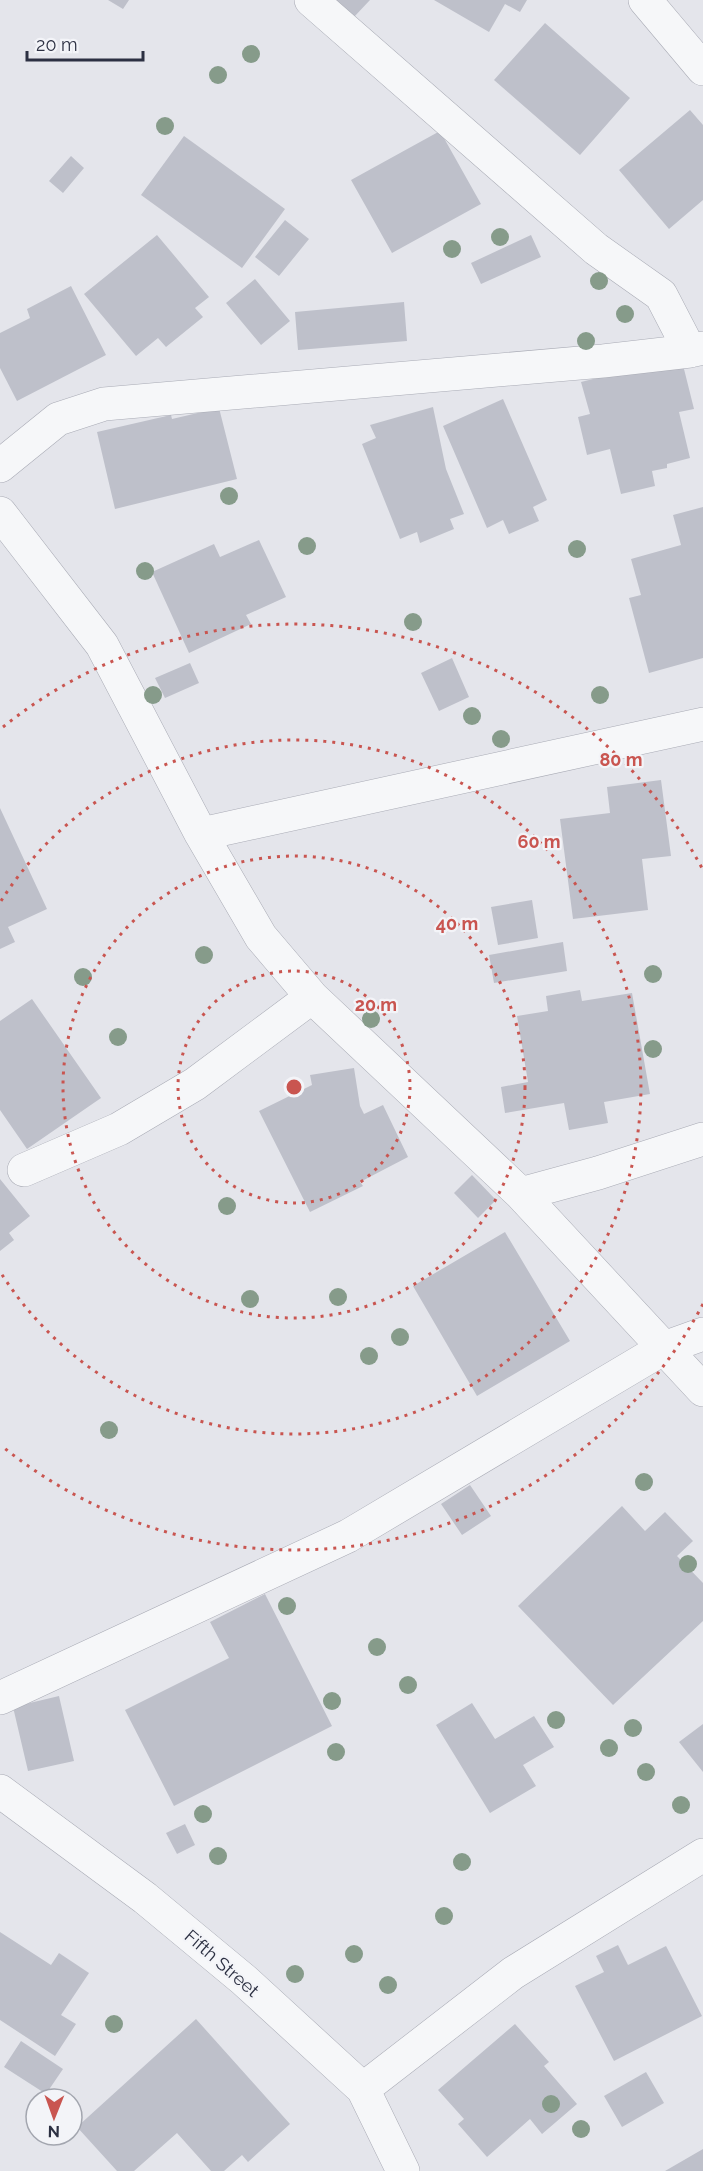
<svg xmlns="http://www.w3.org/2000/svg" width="703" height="2171" font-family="Raleway,sans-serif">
  <rect width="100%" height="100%" fill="#e4e5eb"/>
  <path fill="#bec0ca" d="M108,0h21l-6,9z
    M336,0h34l-16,17z
    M434,0h93l-7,12 -15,-8 -16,28z
    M545,23l85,75 -50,57 -86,-75z
    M690,110l13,15v75l-34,29 -50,-59z
    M440,131l41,73 -89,49 -41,-73z
    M184,136l101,73 -43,59 -101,-73z
    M71,156l13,12 -21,25 -14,-12z
    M285,220l24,19 -30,37 -24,-19z
    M157,235l52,62 -14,11 8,9 -37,30 -8,-9 -22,18 -52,-62z
    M531,235l10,22 -60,27 -10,-21z
    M255,279l35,42 -29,24 -35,-42z
    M71,286l35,69 -89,46 -17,-33v-35l30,-15 -3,-9z
    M404,302l3,39 -109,9 -3,-38z
    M681,357l13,52 -15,3 11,46 -23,6v4l-15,3 3,15 -34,8 -11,-45 -23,6 -9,-38 12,-3 -9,-32z
    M503,399l44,101 -14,7 6,14 -30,13 -6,-14 -16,8 -44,-102z
    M433,407l13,62 18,45 -14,5 4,10 -34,14 -3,-11 -17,7 -38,-95 14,-6 -6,-13z
    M219,408l18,71 -122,30 -18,-77 74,-17 1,4z
    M703,507v151l-54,15 -20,-75 12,-3 -10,-36 50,-14 -8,-30z
    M259,540l27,57 -40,18 5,9 -62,29 -37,-81 62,-28 6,13z
    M452,658l17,39 -30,14 -18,-38z
    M190,663l9,20 -34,15 -10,-20z
    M661,780l10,76 -29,3 6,51 -75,9 -13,-100 50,-6 -3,-26z
    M0,808l47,101 -39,18 7,15 -15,7z
    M532,900l6,38 -40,7 -7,-38z
    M563,942l4,29 -73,12 -5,-28z
    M580,990l2,11 50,-8 18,101 -46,8 4,21 -39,7 -5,-27 -59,10 -4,-26 27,-5 -11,-66 31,-5 -2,-15z
    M32,999l69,99 -74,51 -27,-39v-89z
    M354,1068l6,38 4,8 19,-9 25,52 -48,25 3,4 -53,26 -51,-101 53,-26 -2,-10z
    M472,1175l24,25 -18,18 -24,-25z
    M0,1179l30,37 -21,17 5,7 -14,11z
    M505,1232l65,109 -93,55 -64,-110z
    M470,1485l21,31 -29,19 -21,-31z
    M622,1506l23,25 20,-19 28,29 -16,15 26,27v38l-90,84 -95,-99z
    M265,1594l67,132 -158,80 -49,-96 104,-52 -19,-36z
    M59,1696l15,65 -46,10 -15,-64z
    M472,1703l23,36 39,-23 20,31 -31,18 13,21 -46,27 -54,-88z
    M703,1724v48l-24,-30z
    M185,1824l10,21 -18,9 -11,-21z
    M0,1932l51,33 8,-12 30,20 -28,42 15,9 -21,32 -55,-36z
    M618,1945l10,20 38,-19 36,70 -88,45 -39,-75 29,-14 -8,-16z
    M196,2019l94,105 -42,38 -6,-7 -18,16h-13l-34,-38 -43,38h-17l-40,-44z
    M515,2024l34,38 -5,4 33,38 -35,30 -12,-15 -43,38 -29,-33 6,-5 -26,-29z
    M21,2041l42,28 -17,25 -42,-27z
    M646,2072l18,31 -42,24 -18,-31z
    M703,2149v22h-38z"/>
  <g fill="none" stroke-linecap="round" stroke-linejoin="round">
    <defs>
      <path id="minor" d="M311,0l285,249 65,46 29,56
        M645,0l58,69
        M0,466l58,-47 46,-15 499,-43 87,-10 13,-3
        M0,513l102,132 99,189 60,103 51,60 209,197 182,196
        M201,834l502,-110
        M24,1170l95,-41 76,-45 117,-87
        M521,1194l77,-21 105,-34
        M0,1698l348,-162 316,-188 39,-14
        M0,1791l145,107 99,82 119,109 40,82
        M363,2089l150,-116 190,-118"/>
    </defs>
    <use href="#minor" stroke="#a9abb5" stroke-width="34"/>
    <use href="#minor" stroke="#f6f7f9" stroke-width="33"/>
  </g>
  <g fill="#869b8a">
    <circle cx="251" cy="54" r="9"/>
    <circle cx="218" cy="75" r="9"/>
    <circle cx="165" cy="126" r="9"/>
    <circle cx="500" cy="237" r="9"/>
    <circle cx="452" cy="249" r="9"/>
    <circle cx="599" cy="281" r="9"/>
    <circle cx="625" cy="314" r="9"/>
    <circle cx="586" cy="341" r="9"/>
    <circle cx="229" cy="496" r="9"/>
    <circle cx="307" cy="546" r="9"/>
    <circle cx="577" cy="549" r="9"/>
    <circle cx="145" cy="571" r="9"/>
    <circle cx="413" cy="622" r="9"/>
    <circle cx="153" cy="695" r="9"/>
    <circle cx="600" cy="695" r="9"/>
    <circle cx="472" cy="716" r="9"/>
    <circle cx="501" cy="739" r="9"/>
    <circle cx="204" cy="955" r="9"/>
    <circle cx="653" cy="974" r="9"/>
    <circle cx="83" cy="977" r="9"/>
    <circle cx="371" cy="1019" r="9"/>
    <circle cx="118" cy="1037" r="9"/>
    <circle cx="653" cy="1049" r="9"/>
    <circle cx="227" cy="1206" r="9"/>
    <circle cx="338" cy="1297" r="9"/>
    <circle cx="250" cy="1299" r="9"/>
    <circle cx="400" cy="1337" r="9"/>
    <circle cx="369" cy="1356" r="9"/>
    <circle cx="109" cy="1430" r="9"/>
    <circle cx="644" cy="1482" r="9"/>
    <circle cx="688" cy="1564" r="9"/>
    <circle cx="287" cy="1606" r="9"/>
    <circle cx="377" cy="1647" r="9"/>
    <circle cx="408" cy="1685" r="9"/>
    <circle cx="332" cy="1701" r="9"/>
    <circle cx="556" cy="1720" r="9"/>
    <circle cx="633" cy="1728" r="9"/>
    <circle cx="609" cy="1748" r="9"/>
    <circle cx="336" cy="1752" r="9"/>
    <circle cx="646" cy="1772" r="9"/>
    <circle cx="681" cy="1805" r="9"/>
    <circle cx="203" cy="1814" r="9"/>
    <circle cx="218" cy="1856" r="9"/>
    <circle cx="462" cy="1862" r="9"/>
    <circle cx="444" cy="1916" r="9"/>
    <circle cx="354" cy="1954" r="9"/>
    <circle cx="295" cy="1974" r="9"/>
    <circle cx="388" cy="1985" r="9"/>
    <circle cx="114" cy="2024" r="9"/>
    <circle cx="551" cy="2104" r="9"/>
    <circle cx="581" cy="2129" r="9"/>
  </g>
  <g fill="none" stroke="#c95550" stroke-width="3" stroke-dasharray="3 6">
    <circle cx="294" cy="1087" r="116"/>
    <circle cx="294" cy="1087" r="231"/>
    <path d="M1 901A347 347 0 1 1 1 1273"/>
    <path d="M703 1304A463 463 0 0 1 3 1447M3 727A463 463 0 0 1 703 870"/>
  </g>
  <g text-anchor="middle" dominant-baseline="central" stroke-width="4.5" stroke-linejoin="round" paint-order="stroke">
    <g font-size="18" fill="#2c3042" stroke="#f3f4f8">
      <text transform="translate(222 1963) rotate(41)">Fifth Street</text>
    </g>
  </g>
  <circle cx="294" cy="1087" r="9" fill="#c95550" stroke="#f3f4f8" stroke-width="3"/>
  <g font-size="18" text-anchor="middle" font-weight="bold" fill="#c95550" stroke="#f3f4f8" stroke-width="4.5" stroke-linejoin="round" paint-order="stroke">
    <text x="621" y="766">80 m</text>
    <text x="539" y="848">60 m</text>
    <text x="457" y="930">40 m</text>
    <text x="376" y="1011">20 m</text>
  </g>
  <g transform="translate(54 2117) rotate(181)"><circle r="28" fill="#f3f4f8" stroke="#a3a6af" stroke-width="1.5"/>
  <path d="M0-4.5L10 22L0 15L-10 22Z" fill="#c95550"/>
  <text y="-9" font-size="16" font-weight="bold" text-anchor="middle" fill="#2c3042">N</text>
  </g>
  <path d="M27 51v9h116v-9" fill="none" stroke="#2c3042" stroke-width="3"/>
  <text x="36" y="51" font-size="18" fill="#2c3042" stroke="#f3f4f8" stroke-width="4.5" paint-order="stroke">20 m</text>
</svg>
